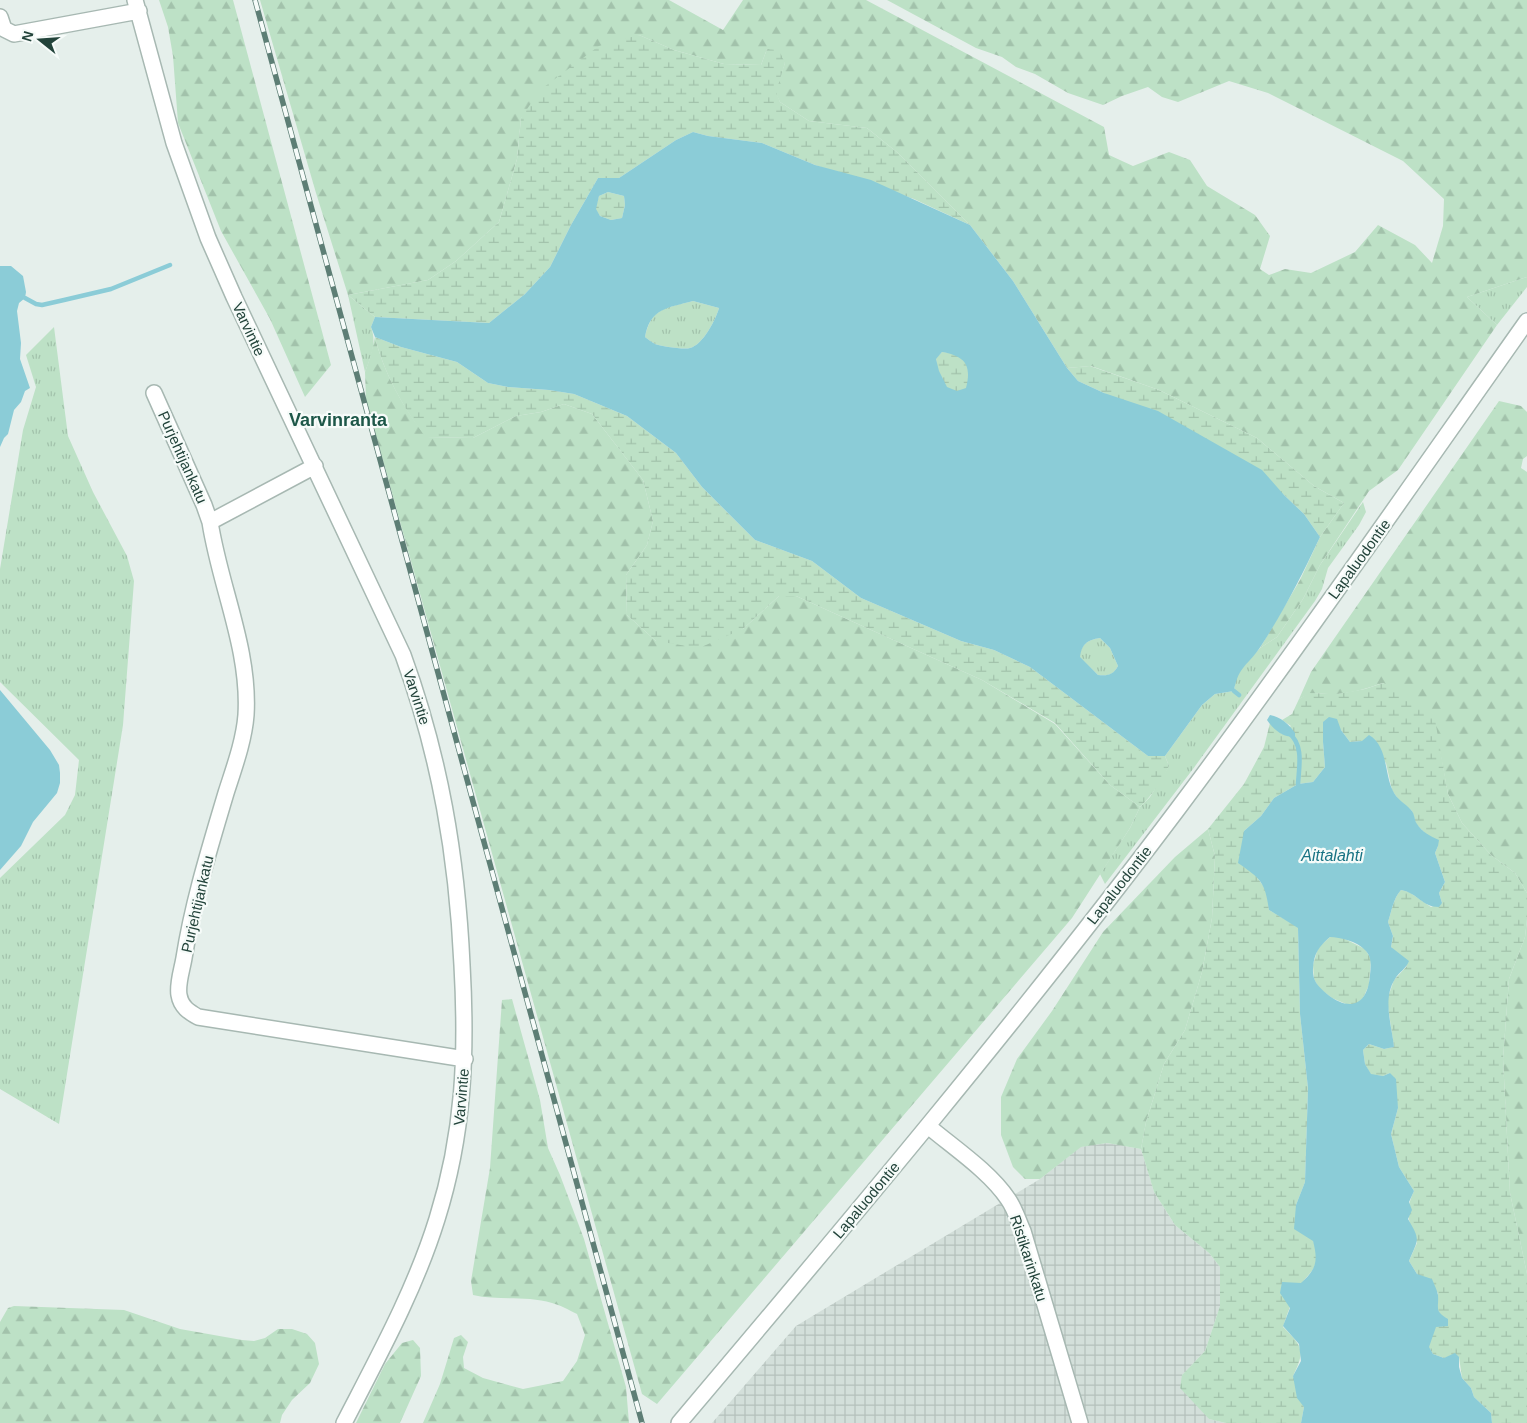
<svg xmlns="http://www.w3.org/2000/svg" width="1527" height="1423" font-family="Arial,sans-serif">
  <defs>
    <pattern id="industrial-grid" width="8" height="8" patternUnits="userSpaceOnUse" patternTransform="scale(1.25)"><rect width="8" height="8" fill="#d3dfda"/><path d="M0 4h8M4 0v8" fill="none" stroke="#b5c1bc"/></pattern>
    <pattern id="grass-tufts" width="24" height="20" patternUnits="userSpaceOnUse" patternTransform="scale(1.25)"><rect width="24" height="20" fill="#bde1c6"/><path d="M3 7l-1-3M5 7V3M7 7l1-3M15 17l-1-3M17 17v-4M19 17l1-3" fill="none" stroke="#a2c2ab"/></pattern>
    <pattern id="forest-firs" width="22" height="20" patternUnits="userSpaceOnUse" patternTransform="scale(1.25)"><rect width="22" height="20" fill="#bde1c6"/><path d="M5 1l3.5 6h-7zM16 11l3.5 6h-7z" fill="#a2c2ab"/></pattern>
    <pattern id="wetland-marsh" width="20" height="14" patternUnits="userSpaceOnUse" patternTransform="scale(1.25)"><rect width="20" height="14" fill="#bde1c6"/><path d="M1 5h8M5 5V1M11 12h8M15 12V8" fill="none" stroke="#a2c2ab"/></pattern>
  </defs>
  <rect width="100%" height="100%" fill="#e5efeb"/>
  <path fill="url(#industrial-grid)" d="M1107,1143l34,6 13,43 21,33 34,28 11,14v39l-15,45 -23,24 27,44 17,4h-514l84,-97 244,-147 40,-32z"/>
  <path fill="url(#grass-tufts)" d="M1527,277v10l-30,38 -30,-28z
    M348,295l27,22 -4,10c6,16 0,30 -6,45z
    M693,301l26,7c-3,11 -16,37 -29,40 -6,2 -29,-2 -35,-4 -4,-2 -7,-5 -10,-7 6,-30 22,-29 48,-36z
    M54,327l14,109 25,56 34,64 7,25 -11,144 -64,399 -59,-35v-211l65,-63 10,-20 4,-35 -79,-78v-113l23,-139 13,-43 -10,-32z
    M1363,502l3,10 -7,13 -31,43 -6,21 -7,12 -122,168 -88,115 -5,-10 30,-46 10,-21 10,-10 19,-31 -4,-10 37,-51 13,-11 19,-3 2,-13 6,-10 18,-20 17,-11 26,-38 17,-34z
    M1100,638l10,10 8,18c-5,9 -9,10 -20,9l-19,-18c3,-13 8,-17 21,-19z"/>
  <path fill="url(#forest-firs)" d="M159,0h74l98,365 -26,32 -35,-78 -49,-88 -43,-108 -5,-67 -5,-29z
    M260,0h409l54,30 20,-30h123l238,127 5,28 24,11 36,-14 21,8 17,26 48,29 15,21 -10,33 9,6 16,-6 26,4 44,-21 23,-27 37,20 17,18 11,-37 1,-27 -41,-38 -135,-68 -39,-12 -51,21 -16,-5 -14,-10 -26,9 -19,9 -35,-12 -33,-19 -19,-7 -14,-10 -26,-9 -89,-48h640v277l-60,20 30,28 -99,145 -29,21 -49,74 -17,34 -26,38 -17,11 40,-68 20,-43 24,-34 -30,-17 -57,-48 -98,-48 -68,-24 -24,2 -54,-87 -43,-56 -72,-72 -31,-25 -58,-7 -29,-19 -5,-10 10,-29 -18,-14 -6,16 -37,-1 -50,-14 -35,-15 -118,83 -4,41 -18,63 -43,39 -28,19 -80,15 -32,-102z
    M375,337c8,34 29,73 52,100l46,1 43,-22 25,-4 23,-8 28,10 51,66 10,41 -6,24 -21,30 1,40 29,26 87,-12 36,-33h17l186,84 73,44 55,61 30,22 -10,21 -58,90 -415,486 -15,-10 -276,-995 -1,-27 5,-14z
    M1499,401l22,5 6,6v44l-4,3 -2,9 6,4v421l-12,-20 -24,-18 -29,-32 -14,-29 -15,-80 -50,-31c-15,5 -31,10 -46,11 -17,1 -22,-4 -38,5l12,-27z
    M1208,829l7,27 -3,62 -10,54 -17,58 -21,34 -18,58 -5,27 -34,-6 -26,4 -41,32h-15l-12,-12 -12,-32v-38l16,-38 35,-48 51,-79 72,-75z
    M1527,919v355l-17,-81 -7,-134 6,-80 16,-42z
    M512,999l28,101 8,48 12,27 24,64 42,148 3,36h-206l17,-39 14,-46 7,-3 7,7 -5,15 1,11 19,10 40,11 40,-8 14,-20 8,-26 -8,-21c-8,-4 -17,-9 -25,-11 -26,-8 -54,-2 -79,-8l-2,-14 19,-113 12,-168z
    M14,1306l110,4 56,19 62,11 12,1 11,-3 13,-9h14l15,5 8,9 4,21 -9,19 -18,17 -10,15 -2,8h-280v-101l8,-14z
    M413,1340l7,8 1,28 -21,47h-44l29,-59 17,-21z"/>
  <path fill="url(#wetland-marsh)" d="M639,35l35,15 50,14 37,1 6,-16 12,1 6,13 -9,29 4,10 29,19 58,7 31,25 72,72 -56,-26 -99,-34 -53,-22 -54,-7 -15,-4 -17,8 -57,38h-21l-27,47 -21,42 -25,27 -36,29 -114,-6 -27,-22 80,-15 28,-19 43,-39 18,-63 4,-41 19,-28 59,-44z
    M608,192l16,4 1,9 -3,13 -11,2 -11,-4 -5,-7 4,-13z
    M375,337l26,10 56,15 31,21 20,4 41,3 25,4 53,22 49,37 26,34 53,53 57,21 49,37 100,43 33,9 36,17 118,89h17l4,10c-7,15 -17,29 -29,41l-30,-22 -55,-62 -73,-43 -186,-84h-17l-36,33 -44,19 -43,-7 -29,-26 -1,-40 21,-30 6,-24 -10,-41 -51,-66 -28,-10 -23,8 -25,4 -43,22 -47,-1c-22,-27 -43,-66 -51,-100z
    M942,352l24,2 16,48 -44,-17 -2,-27z
    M1090,366l69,24 98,48 57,48 30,17 -24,34 -16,-23 -20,-19 -180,-102 -26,-12 -11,-13z
    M1383,683l12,5 39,26 14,80 14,29 29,32 24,18 12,20v26l-2,18 -16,42 -6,80 7,134 17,81v149h-35l-1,-10 -17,-16 -3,-9 -9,-10 -3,-21 -15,1 -11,-4 -5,-8 12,-32 -3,-5 1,-16 -21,-19 -8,-13 8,-18c-8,-20 -13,-31 -3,-52l-15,-24 -8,-33 7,-26 -8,-35 -7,3 -12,-1 -6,-11 -2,-14 6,-6 15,5 10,-2 -7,-47 7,-20 13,-14 -16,-19 2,-11 -5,-14c4,-12 5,-23 13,-32l8,2 22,15 11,-4 -3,-10 6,-11 -10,-29 3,-7 -22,-22 -4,-13 -14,-12 -6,-9 -6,-27 -24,-22 -12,1 -9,-12 -18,12 2,25 -12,15 -15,2 -24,14 -13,18 -17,15 12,45 11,15 2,19 29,17 2,87 8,74 -3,94 -9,23c6,13 21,38 21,51 -1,14 -8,17 -15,27 -9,12 -14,29 -19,44 19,19 23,23 10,49l11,31 -3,16h-75l-17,-4 -29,-31 2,-13 23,-24 15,-45v-39l-11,-14 -34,-28 -21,-33 -13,-43 5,-27 18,-58 21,-34 17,-58 10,-54 3,-62 -7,-27 36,-45 20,-37 6,-24 12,11 9,-8 -9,-6 10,-6 7,-15 10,-6 29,1 27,-5z
    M1330,937h11l24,12 6,10 -2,26 -6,13 -6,6h-11l-14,-6 -13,-10 -5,-9 -1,-14 5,-17z"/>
  <path fill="#8bccd7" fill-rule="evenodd" d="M693,132l15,4 54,7 53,22 56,15 99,45 43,56 54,87 11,13 26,12 54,18 104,59 22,25 20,19 16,23c-18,38 -36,74 -59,109 -12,19 -23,20 -27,45l-19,3 -13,11 -37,51h-17l-118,-89 -36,-17 -33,-9 -100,-43 -49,-37 -57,-21 -53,-53 -26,-34 -49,-37 -53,-22 -25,-4 -41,-3 -20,-4 -31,-21 -56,-15 -26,-10 -4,-10 4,-10 114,6 36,-29 25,-27 21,-42 27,-47h21l57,-38zM608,192l16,4 1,9 -3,13 -11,2 -11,-4 -4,-7 3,-13zM693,301l26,7c-3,11 -16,37 -29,40 -6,2 -29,-2 -35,-4 -4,-2 -7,-5 -10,-7 5,-29 23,-29 48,-36zM942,352c23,4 30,13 24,36l-9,3 -10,-4 -8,-16 -3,-12zM1100,638l10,10 8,18c-5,9 -10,10 -20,9l-18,-18c2,-13 7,-17 20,-19z
    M0,266h11l12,10 3,16 -1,6 -6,5 -2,8 4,32 -1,16 10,29 -5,3 -4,11 -7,8 -6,24 -4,4 -4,9v13z
    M0,690l50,60 9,15 1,8v10l-3,10 -24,29 -12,24 -21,24z
    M1270,715c11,2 19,9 25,18v3c-11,3 -22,-7 -28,-16z
    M1329,717l8,2 4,11 9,12 12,-1 7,-6c19,11 15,38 24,56 4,9 12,12 18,19 4,4 3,10 6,14 5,8 13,12 22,16l-1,6 -3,7 10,29 -6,11 3,10 -3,4c-17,0 -21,-14 -38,-17 -8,9 -9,20 -13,32l5,14 -2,11 18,14c-3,8 -10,11 -14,18 -13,20 -3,47 -1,68l-10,2 -15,-5 -6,6 2,14 6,10 12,2 7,-3 6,6 2,29 -7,26 8,33 15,24 -5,11 3,8 -4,9c13,22 10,20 1,42l8,13 15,5c2,5 5,11 6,16 1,14 -4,16 10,24v7l-12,1 -7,20 4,7 11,4 11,-5 4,4v10l3,11 9,10 3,9 17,16 1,10h-191l3,-16 -7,-9 -4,-22 8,-15 -2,-17 -16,-18 7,-18 -10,-15 2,-11 19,1c16,-14 17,-23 12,-42l-19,-12 2,-24 9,-23 3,-94 -8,-74 -2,-86 -29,-18c-4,-28 -8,-31 -31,-47l6,-32 17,-15 13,-18 24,-14 15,-2 12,-15 -2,-25v-20zM1330,937c10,0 28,5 35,13 7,7 6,15 5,25 -2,29 -19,38 -43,19 -7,-6 -13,-11 -14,-21 0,-17 4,-25 17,-36z"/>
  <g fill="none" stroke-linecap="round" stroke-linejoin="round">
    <path stroke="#8bccd7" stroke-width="4.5" d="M25,298l11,6 6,1 22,-5 47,-11 59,-24
      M1234,691l5,4
      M1289,733c15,12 10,34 9,51"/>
    <defs>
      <path id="street" d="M135,0l39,143 34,95 26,59 169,358c37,102 54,201 59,310 5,89 2,168 -25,254 -22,71 -59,138 -93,204
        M0,17l4,12 10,5 125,-23
        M154,393l50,112 6,17
        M315,466l-105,56c10,65 40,127 36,193 -2,26 -12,53 -20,78 -16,54 -33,108 -42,165 -2,12 -7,26 -5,37 2,12 10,17 19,22l267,42
        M928,1126c26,22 61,45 80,73 7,10 10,21 15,32l57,192
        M679,1423c170,-201 340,-403 498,-613 120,-160 234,-325 350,-489"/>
    </defs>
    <use href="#street" stroke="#a7b8b2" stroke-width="18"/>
    <use href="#street" stroke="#fff" stroke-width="15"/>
    <defs>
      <path id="rail" d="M255,0l387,1423"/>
    </defs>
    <use href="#rail" stroke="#5d7e75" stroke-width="5.5"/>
    <use href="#rail" stroke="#f6fbf9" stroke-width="4" stroke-dasharray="11" stroke-linecap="butt"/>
  </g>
  <g text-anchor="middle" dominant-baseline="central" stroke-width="4.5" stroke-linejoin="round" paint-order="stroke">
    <g font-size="15" fill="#22433a" stroke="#f6fbf9">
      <text transform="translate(249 329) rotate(65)">Varvintie</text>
      <text transform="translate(183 457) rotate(66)">Purjehtijankatu</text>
      <text transform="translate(1359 559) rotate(-54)">Lapaluodontie</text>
      <text transform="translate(417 697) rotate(72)">Varvintie</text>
      <text transform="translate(1119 885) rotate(-52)">Lapaluodontie</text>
      <text transform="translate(197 904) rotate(-77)">Purjehtijankatu</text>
      <text transform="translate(461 1097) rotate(-85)">Varvintie</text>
      <text transform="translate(866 1200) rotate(-50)">Lapaluodontie</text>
      <text transform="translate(1029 1258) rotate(72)">Ristikarinkatu</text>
    </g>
    <g font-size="16" font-style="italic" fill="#187384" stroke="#f6fbf9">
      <text x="1332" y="855">Aittalahti</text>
    </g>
    <g font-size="18" font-weight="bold" fill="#1d5748" stroke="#f6fbf9">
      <text x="338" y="420">Varvinranta</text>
    </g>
  </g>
  <g transform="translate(40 40) rotate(287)" stroke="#f6fbf9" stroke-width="4" paint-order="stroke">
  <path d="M0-4L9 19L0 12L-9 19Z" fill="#22433a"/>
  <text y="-8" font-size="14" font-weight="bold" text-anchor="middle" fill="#22433a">N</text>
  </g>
</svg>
